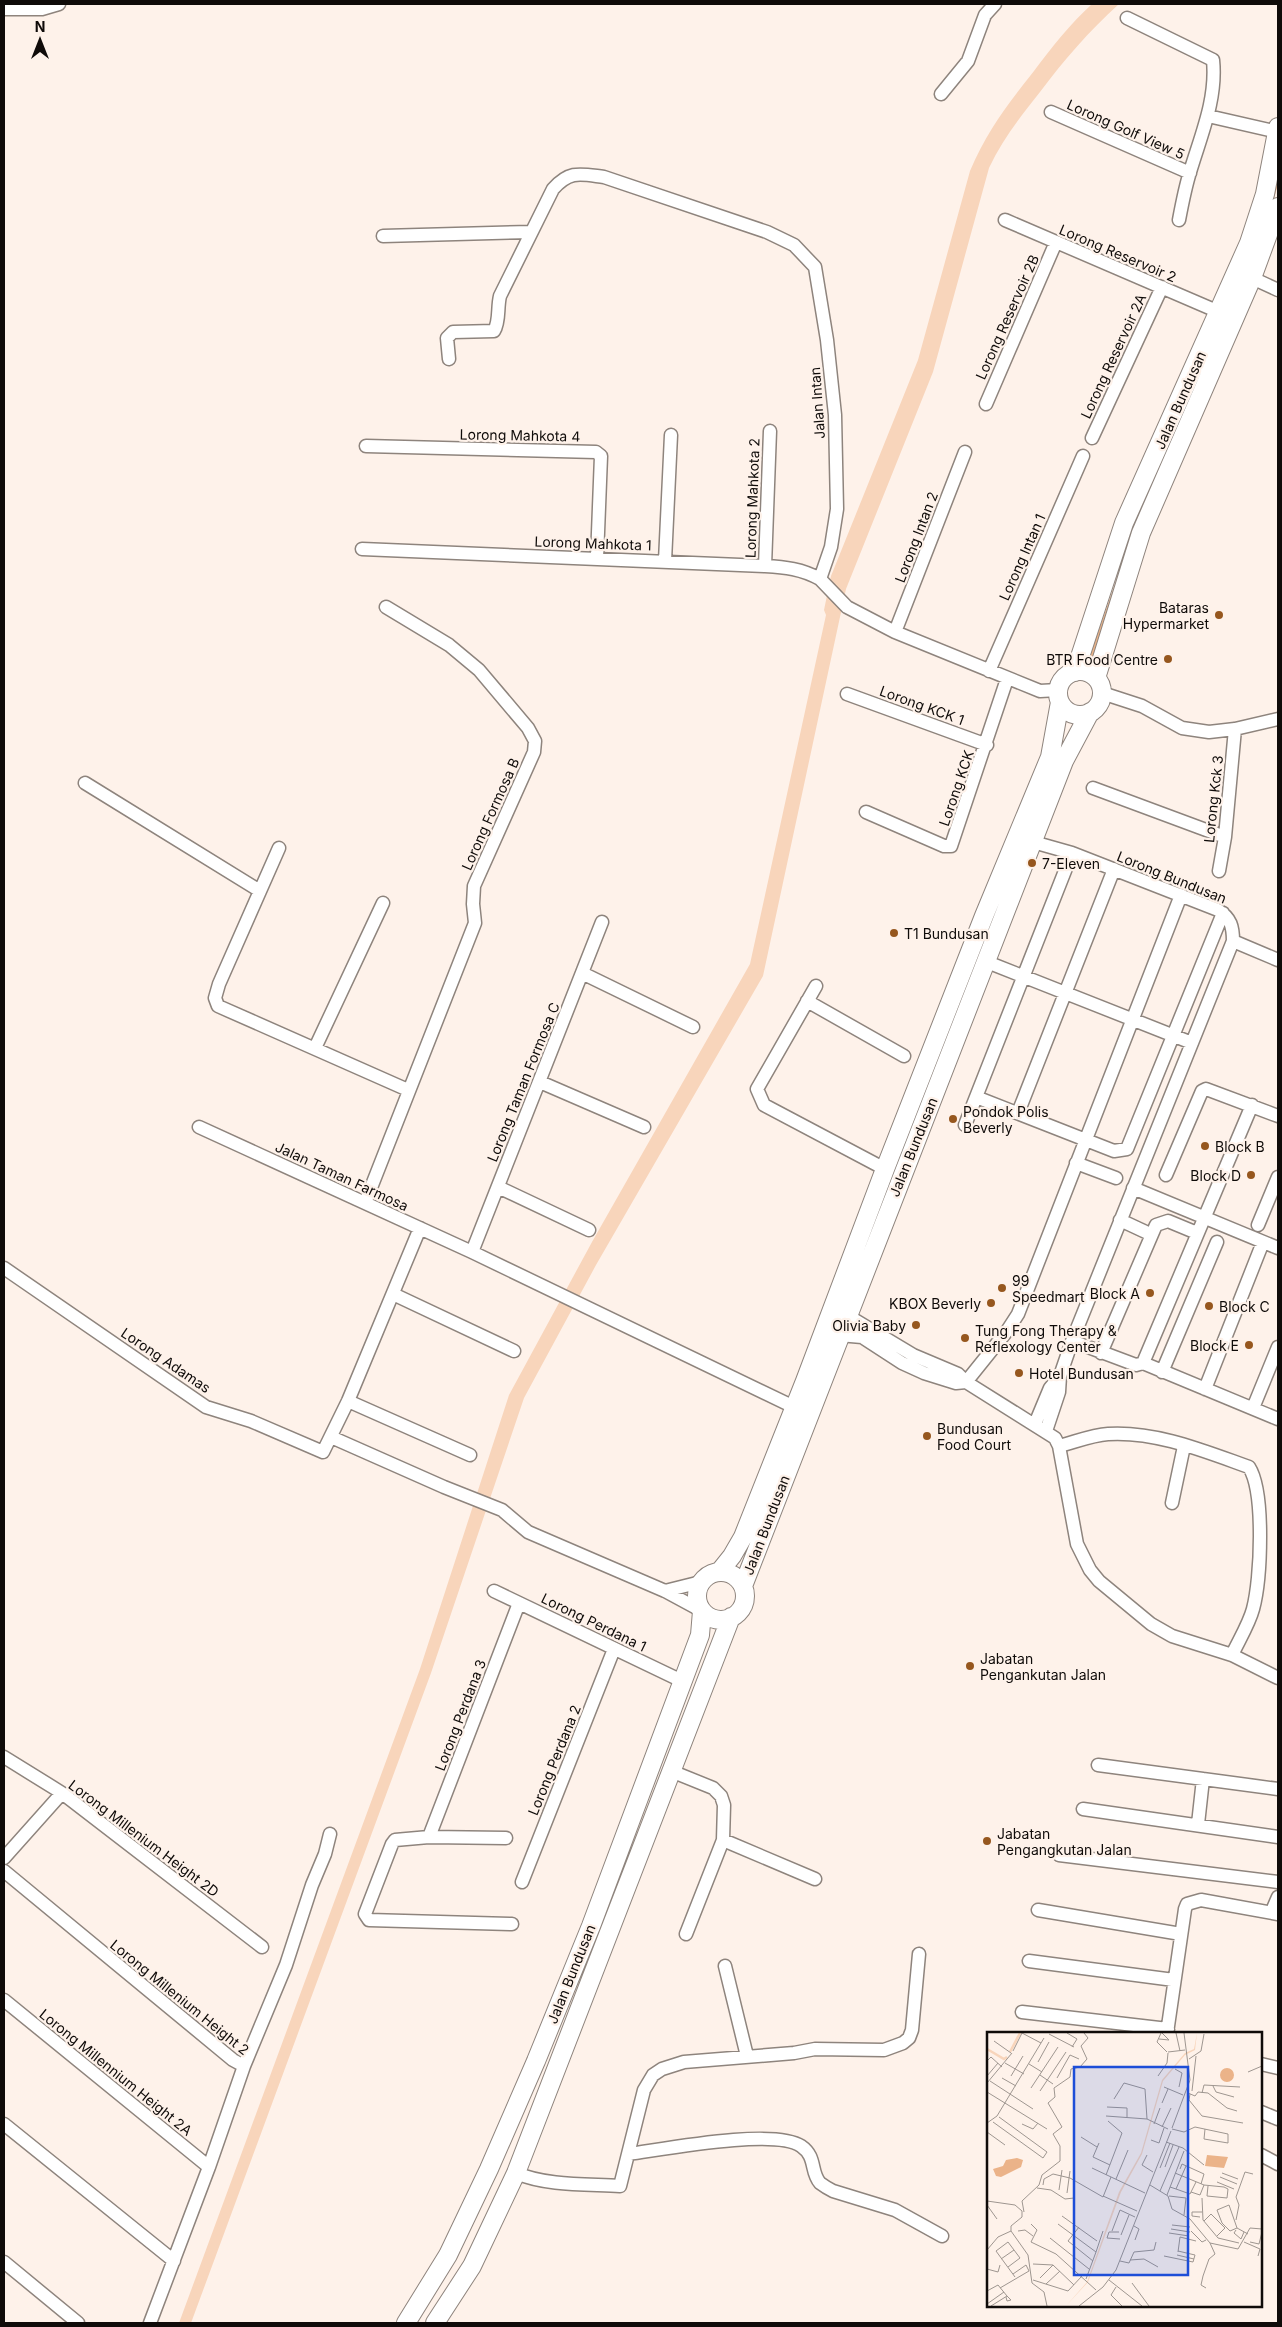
<svg xmlns="http://www.w3.org/2000/svg" width="1282" height="2327" font-family="Inter,sans-serif">
  <rect width="100%" height="100%" fill="#fef2ea"/>
  <path fill="#ebb389" d="M1278,169v15l-12,43 -168,439 -14,-5 13,-26 43,-122 106,-244z"/>
  <path fill="#f8d5bb" d="M1092,4h27c-30,27 -55,56 -79,88 -19,24 -38,48 -51,76l-56,204 -87,217 -83,387 -167,289 -72,133 -93,275 -240,650h-12l241,-654 89,-274 83,-153 158,-278 76,-349 -2,-5 7,-34 87,-216 52,-189c17,-40 37,-66 64,-100 18,-24 36,-47 58,-67z"/>
  <g fill="none" stroke-linecap="round" stroke-linejoin="round">
    <defs>
      <path id="minor" d="M4,9h38l17,-5
        M1127,18l86,42c4,39 -12,75 -23,112 -5,16 -8,32 -11,48
        M941,94l27,-33 17,-46 10,-11
        M1051,112l139,61
        M1208,116l70,16
        M1005,220l214,92
        M383,236l148,-4
        M1252,278l26,12
        M449,359l-2,-21 6,-6 41,-1c6,-10 3,-23 6,-35l53,-107c17,-19 27,-15 51,-12l163,55 27,13 21,22 12,73 8,75 2,94 -6,38 -11,32 27,28 48,25 145,59 18,-1
        M986,404l70,-162
        M1092,438l70,-151
        M366,446l230,6 5,4 -4,102
        M362,549l403,17c20,1 37,3 55,13
        M665,561l6,-126
        M765,566l5,-135
        M895,632l70,-180
        M989,671l94,-215
        M1102,693l40,13 40,22 27,4 26,-3 43,-10
        M847,694l140,51
        M85,783l175,108
        M1093,788l132,49
        M866,812l78,34h7l56,-167
        M1033,842l39,11 146,57c13,8 15,17 15,31l-161,400 -12,35 -1,16 -13,39
        M279,848l-60,136 -4,14 3,8 190,84
        M1219,871l6,-34 10,-108
        M1233,941l45,19
        M987,962l205,81
        M582,973l111,54
        M816,986l-59,103 7,16 121,64
        M807,1001l97,55
        M315,1048l68,-145
        M540,1082l104,45
        M976,1097l138,54 13,-2 96,-236
        M1018,1113l96,-244
        M965,1125l107,-272
        M199,1127l273,125 322,155
        M1076,1163l40,15
        M1166,1175l36,-84 4,-2 72,27
        M498,1187l91,43
        M1133,1188l145,60
        M365,1203l110,-280 -2,-19 1,-18 60,-134 1,-11 -7,-13 -49,-58 -30,-25 -63,-38
        M1120,1220l30,14
        M1258,1225l20,-48
        M472,1252l130,-330
        M4,1268l202,139 45,14 72,31 25,-51 72,-173
        M393,1294l121,57
        M848,1316l65,39 45,19 8,8 89,56 4,8 18,98 13,26 9,11 52,43 21,12 60,19 46,23
        M839,1335l23,2 40,26 22,10 32,10 10,-1 41,-51 11,-17 163,-419
        M1072,1341l64,24 7,-2 109,-258
        M1101,1353l55,-128 12,-4 29,12
        M1143,1363l135,56
        M1162,1372l55,-130
        M1205,1389l58,-147
        M348,1401l122,54
        M1253,1408l25,-61
        M1035,1424l15,-36 10,-12
        M331,1437l113,50 58,23 26,22 137,59 37,20
        M1059,1446c16,-4 33,-11 49,-12 48,-3 96,17 141,33 16,25 12,112 4,142 -4,15 -14,31 -21,46
        M1172,1503l12,-57
        M494,1591l188,90
        M665,1591l36,-9
        M4,1757l58,36 200,154
        M1098,1765l180,24
        M671,1771l42,17 8,8 3,9 -1,35 -37,94
        M1083,1809l195,28
        M1198,1824l5,-45
        M429,1837l90,-234
        M506,1838l-77,-1 -34,3 -3,4 -27,70 4,6 143,4
        M723,1840l92,39
        M1059,1855l219,27
        M4,1858l58,-65
        M4,1871l229,189 11,6 -35,101 -59,156
        M522,1882l92,-233
        M1038,1910l143,24
        M1272,1911l6,-14
        M1029,1961l145,19
        M725,1966l22,90
        M4,2000l205,167
        M1022,2012l146,17
        M1167,2033l18,-124 2,-5 14,-4 77,14
        M1261,2064l17,4
        M244,2066l42,-101 26,-80 13,-31 5,-20
        M1261,2112l17,7
        M4,2124l170,137
        M629,2154c36,-5 145,-26 172,-8 16,11 9,26 19,37 4,3 9,6 13,8l62,19 47,26
        M1261,2155l17,9
        M516,2173c31,13 70,11 104,13l24,-96 9,-15 9,-6 22,-7 110,-9 21,-4 69,1 19,-7 6,-5 3,-8 7,-76
        M4,2262l74,61"/>
      <path id="secondary" d="M1058 693a22 22 0 1 1 44 0a22 22 0 1 1-44 0Z
        M1075,672l49,-149 125,-280 16,-49 13,-67
        M1096,678l45,-145 111,-255 26,-71
        M720,1571l12,-15 11,-19 62,-156 80,-212 99,-253 66,-159 10,-55
        M697 1596a24 24 0 1 1 48 0a24 24 0 1 1-48 0Z
        M743,1586l321,-825 26,-49
        M406,2323l42,-68 41,-86 47,-108 55,-135 109,-291 2,-24
        M435,2323l37,-57 44,-93 215,-556"/>
    </defs>
    <use href="#minor" stroke="#8e847d" stroke-width="15"/>
    <use href="#secondary" stroke="#8e847d" stroke-width="20"/>
    <use href="#minor" stroke="#fff" stroke-width="12"/>
    <use href="#secondary" stroke="#fff" stroke-width="18"/>
  </g>
  <g fill="#96571e" stroke="#fef2ea" stroke-width="2">
    <circle cx="1219" cy="615" r="5"/>
    <circle cx="1168" cy="659" r="5"/>
    <circle cx="1032" cy="863" r="5"/>
    <circle cx="894" cy="933" r="5"/>
    <circle cx="953" cy="1119" r="5"/>
    <circle cx="1205" cy="1146" r="5"/>
    <circle cx="1251" cy="1175" r="5"/>
    <circle cx="1002" cy="1288" r="5"/>
    <circle cx="1150" cy="1293" r="5"/>
    <circle cx="991" cy="1303" r="5"/>
    <circle cx="1209" cy="1306" r="5"/>
    <circle cx="916" cy="1325" r="5"/>
    <circle cx="965" cy="1338" r="5"/>
    <circle cx="1249" cy="1345" r="5"/>
    <circle cx="1019" cy="1373" r="5"/>
    <circle cx="927" cy="1436" r="5"/>
    <circle cx="970" cy="1666" r="5"/>
    <circle cx="987" cy="1841" r="5"/>
  </g>
  <g text-anchor="middle" dominant-baseline="central" stroke-width="4.5" stroke-linejoin="round" paint-order="stroke">
    <g font-size="14" fill="#0f0b09" stroke="#fef2ea">
      <text transform="translate(1126 129) rotate(24)">Lorong Golf View 5</text>
      <text transform="translate(1118 253) rotate(23)">Lorong Reservoir 2</text>
      <text transform="translate(1007 317) rotate(-66)">Lorong Reservoir 2B</text>
      <text transform="translate(1113 356) rotate(-65)">Lorong Reservoir 2A</text>
      <text transform="translate(1180 400) rotate(-66)">Jalan Bundusan</text>
      <text transform="translate(817 403) rotate(-94)">Jalan Intan</text>
      <text transform="translate(520 435) rotate(1)">Lorong Mahkota 4</text>
      <text transform="translate(752 498) rotate(-88)">Lorong Mahkota 2</text>
      <text transform="translate(916 537) rotate(-69)">Lorong Intan 2</text>
      <text transform="translate(593 543) rotate(2)">Lorong Mahkota 1</text>
      <text transform="translate(1022 557) rotate(-66)">Lorong Intan 1</text>
      <text transform="translate(922 705) rotate(20)">Lorong KCK 1</text>
      <text transform="translate(956 788) rotate(-71)">Lorong KCK</text>
      <text transform="translate(1213 799) rotate(-84)">Lorong Kck 3</text>
      <text transform="translate(490 814) rotate(-66)">Lorong Formosa B</text>
      <text transform="translate(1172 877) rotate(22)">Lorong Bundusan</text>
      <text transform="translate(523 1082) rotate(-68)">Lorong Taman Formosa C</text>
      <text transform="translate(913 1147) rotate(-68)">Jalan Bundusan</text>
      <text transform="translate(342 1176) rotate(25)">Jalan Taman Farmosa</text>
      <text transform="translate(166 1360) rotate(34)">Lorong Adamas</text>
      <text transform="translate(766 1525) rotate(-69)">Jalan Bundusan</text>
      <text transform="translate(594 1622) rotate(26)">Lorong Perdana 1</text>
      <text transform="translate(460 1715) rotate(-69)">Lorong Perdana 3</text>
      <text transform="translate(554 1760) rotate(-68)">Lorong Perdana 2</text>
      <text transform="translate(144 1838) rotate(37)">Lorong Millenium Height 2D</text>
      <text transform="translate(571 1974) rotate(-68)">Jalan Bundusan</text>
      <text transform="translate(180 1997) rotate(39)">Lorong Millenium Height 2</text>
      <text transform="translate(116 2072) rotate(39)">Lorong Millennium Height 2A</text>
    </g>
    <g font-size="14" fill="#0f0b09" stroke="#fef2ea" text-anchor="start">
      <text x="1209" y="607" text-anchor="end">Bataras<tspan x="1209" dy="16">Hypermarket</tspan></text>
      <text x="1158" y="659" text-anchor="end">BTR Food Centre</text>
      <text x="1042" y="863">7-Eleven</text>
      <text x="904" y="933">T1 Bundusan</text>
      <text x="963" y="1111">Pondok Polis<tspan x="963" dy="16">Beverly</tspan></text>
      <text x="1215" y="1146">Block B</text>
      <text x="1241" y="1175" text-anchor="end">Block D</text>
      <text x="1012" y="1280">99<tspan x="1012" dy="16">Speedmart</tspan></text>
      <text x="1140" y="1293" text-anchor="end">Block A</text>
      <text x="981" y="1303" text-anchor="end">KBOX Beverly</text>
      <text x="1219" y="1306">Block C</text>
      <text x="906" y="1325" text-anchor="end">Olivia Baby</text>
      <text x="975" y="1330">Tung Fong Therapy &amp;<tspan x="975" dy="16">Reflexology Center</tspan></text>
      <text x="1239" y="1345" text-anchor="end">Block E</text>
      <text x="1029" y="1373">Hotel Bundusan</text>
      <text x="937" y="1428">Bundusan<tspan x="937" dy="16">Food Court</tspan></text>
      <text x="980" y="1658">Jabatan<tspan x="980" dy="16">Pengankutan Jalan</tspan></text>
      <text x="997" y="1833">Jabatan<tspan x="997" dy="16">Pengangkutan Jalan</tspan></text>
    </g>
  </g>
  <g transform="translate(987 2032)">
    <rect width="275" height="275" fill="#fef2ea"/>
    <path d="M233 43a7 7 0 1 1 14 0a7 7 0 1 1-14 0ZM220,123l21,2 -4,11 -19,-2zM30,126l6,2 -2,7 -20,10 -5,-1 -3,-7 10,-3 3,-6z" fill="#ebb389"/>
    <path d="M210,1l-2,17 -10,5 -22,26 -21,73 -21,38 -33,90 -22,24 21,-24 32,-90 22,-39 21,-73 23,-27 9,-4z" fill="#f8d5bb"/>
    <path fill="none" stroke="#f8d5bb" stroke-width="2.5" d="M0,17l17,10 3,-2M23,20l10,-19"/>
    <path fill="none" stroke="#9e9690" stroke-width="1" d="M35,1l19,10M80,1l10,6 -5,8M174,1l-4,9 10,10M189,1l4,18M62,2l25,13M172,7l10,1 -7,-7M7,9l17,12M26,19l9,-18M181,20l17,-2M202,27l12,-8 3,-17M0,29l4,-4 11,10M51,30l11,-20M18,31l19,11M42,32l13,8M188,37l7,4 -3,14M261,40l14,-6M53,43l13,9M0,44l11,-13M24,44l12,-20M171,44l9,-13 1,-10M15,46l14,8M70,46l13,-23 9,4M3,49l43,28M0,51l25,-30M226,54l3,6 18,5M177,55l19,8M44,56l27,-41M53,59l26,-39M205,59l4,-35M0,60l60,37M201,61l7,3 3,-4 10,1 19,15 10,3M215,61l2,-8 36,2M203,62l-1,6 13,16 41,7M127,67l10,-16 21,6 2,30 21,10M175,71l6,-14M120,75l20,1v9M119,84l41,3M6,90l50,36 4,-6 -48,-35M0,91l10,-7 47,-78M35,92l11,5 5,-6M167,92l6,-16M175,95l9,-19M185,96l18,-48 -6,-47M185,97l12,3 11,-5 33,7v9l-24,-4 1,-10M0,100l18,13M94,105l16,10M164,108l8,3 5,-15M179,110l17,6 21,17M112,111l-6,14 17,8M160,123l-5,10 11,7M178,135l8,-22M105,136l53,25M173,136l10,-25M193,137l2,-5 22,10 -3,10M188,141l29,12 20,2M235,141l16,6M66,142l17,4 33,19 8,-20M119,143l16,-42 -14,-12M233,145l17,7M129,147l12,-29M230,150l17,7M56,153l1,-6 9,-5M163,153l18,11 4,13 18,10 20,24 28,6 12,-21 12,1M221,154l-1,10 20,2 1,-9 -4,-2M183,155l6,2 10,-23M50,156l14,2 14,9 9,-1M189,157l14,5 6,-12M72,158l3,-20M173,159l19,-44M204,160l9,3 4,-10M80,161l3,-22M180,163l17,-44M116,164l34,15M182,164l17,2 -2,17M215,166l1,22 15,18 21,5M0,169l28,4 7,6v6l-11,9v5l17,24 4,28 12,9 3,14M0,173l10,14M133,178l15,7M37,180l-2,-11 17,-16 3,-10 18,-14v-15l-7,-12 9,-7 -14,-24 7,-6 -1,-9 16,-11 1,-8 9,-2 7,-8 -6,-13 7,-8 -4,-5M75,184l35,25M213,185l-8,-1v-4h10M249,188l3,-15 -3,-8 9,-25 8,2M217,189l7,-7 14,14 -8,8M44,192l6,6 -6,12 25,12 40,36M71,192l38,28 -10,27M185,193l18,2M147,194l5,3 -4,11M92,195l-11,14 25,20M250,196l-7,3 -8,-8 -5,-13 12,-5 8,23 11,6M184,197l19,3M249,198l-2,3 7,6 3,-7M31,199l7,-1 8,6M125,199l8,-21M204,199l11,11 4,-2M132,200h-10l-2,6 13,1M182,201l20,3M134,203l8,-20M63,206l39,31M257,210l16,7 -2,7M263,210l9,2 3,-12M0,218l11,-13 13,-6M109,220l7,-21M191,220l2,-15 16,4M190,223l17,4M177,224l29,6 2,-7 -17,-4M14,227l13,-9M143,228l14,-1 14,8M133,229l9,2 5,-11 20,-2 2,-8M46,232l20,1 21,20M21,235l12,-9 -12,-16 -12,9 19,26M0,237l11,3 2,-7M53,246l13,-13M46,248l35,11 14,-15M122,248l33,26M145,251l17,23M59,252l14,-13M129,255l-5,8 11,11M13,256l29,-17 -3,-6 -13,9M219,256l-5,-3 2,-9 6,-17 6,-5 -5,-11M0,259l11,-6 9,11M0,272l17,-12M4,274l16,-10 4,4 -4,1 -1,-4M92,274l24,-19 13,-17 55,-139"/>
    <path fill="#1d4ed8" fill-opacity="0.15" stroke="#1d4ed8" stroke-width="2.5" d="M87,35h114v208h-114z"/>
    <rect width="275" height="275" fill="none" stroke="#0f0b09" stroke-width="2.5"/>
  </g>
  <rect width="1282" height="2327" fill="none" stroke="#0f0b09" stroke-width="10"/>
  <g transform="translate(40 40)" stroke="#fef2ea" stroke-width="4" paint-order="stroke">
  <path d="M0-4L9 19L0 12L-9 19Z" fill="#0f0b09"/>
  <text y="-8" font-size="14" font-weight="bold" text-anchor="middle" fill="#0f0b09">N</text>
  </g>
</svg>
